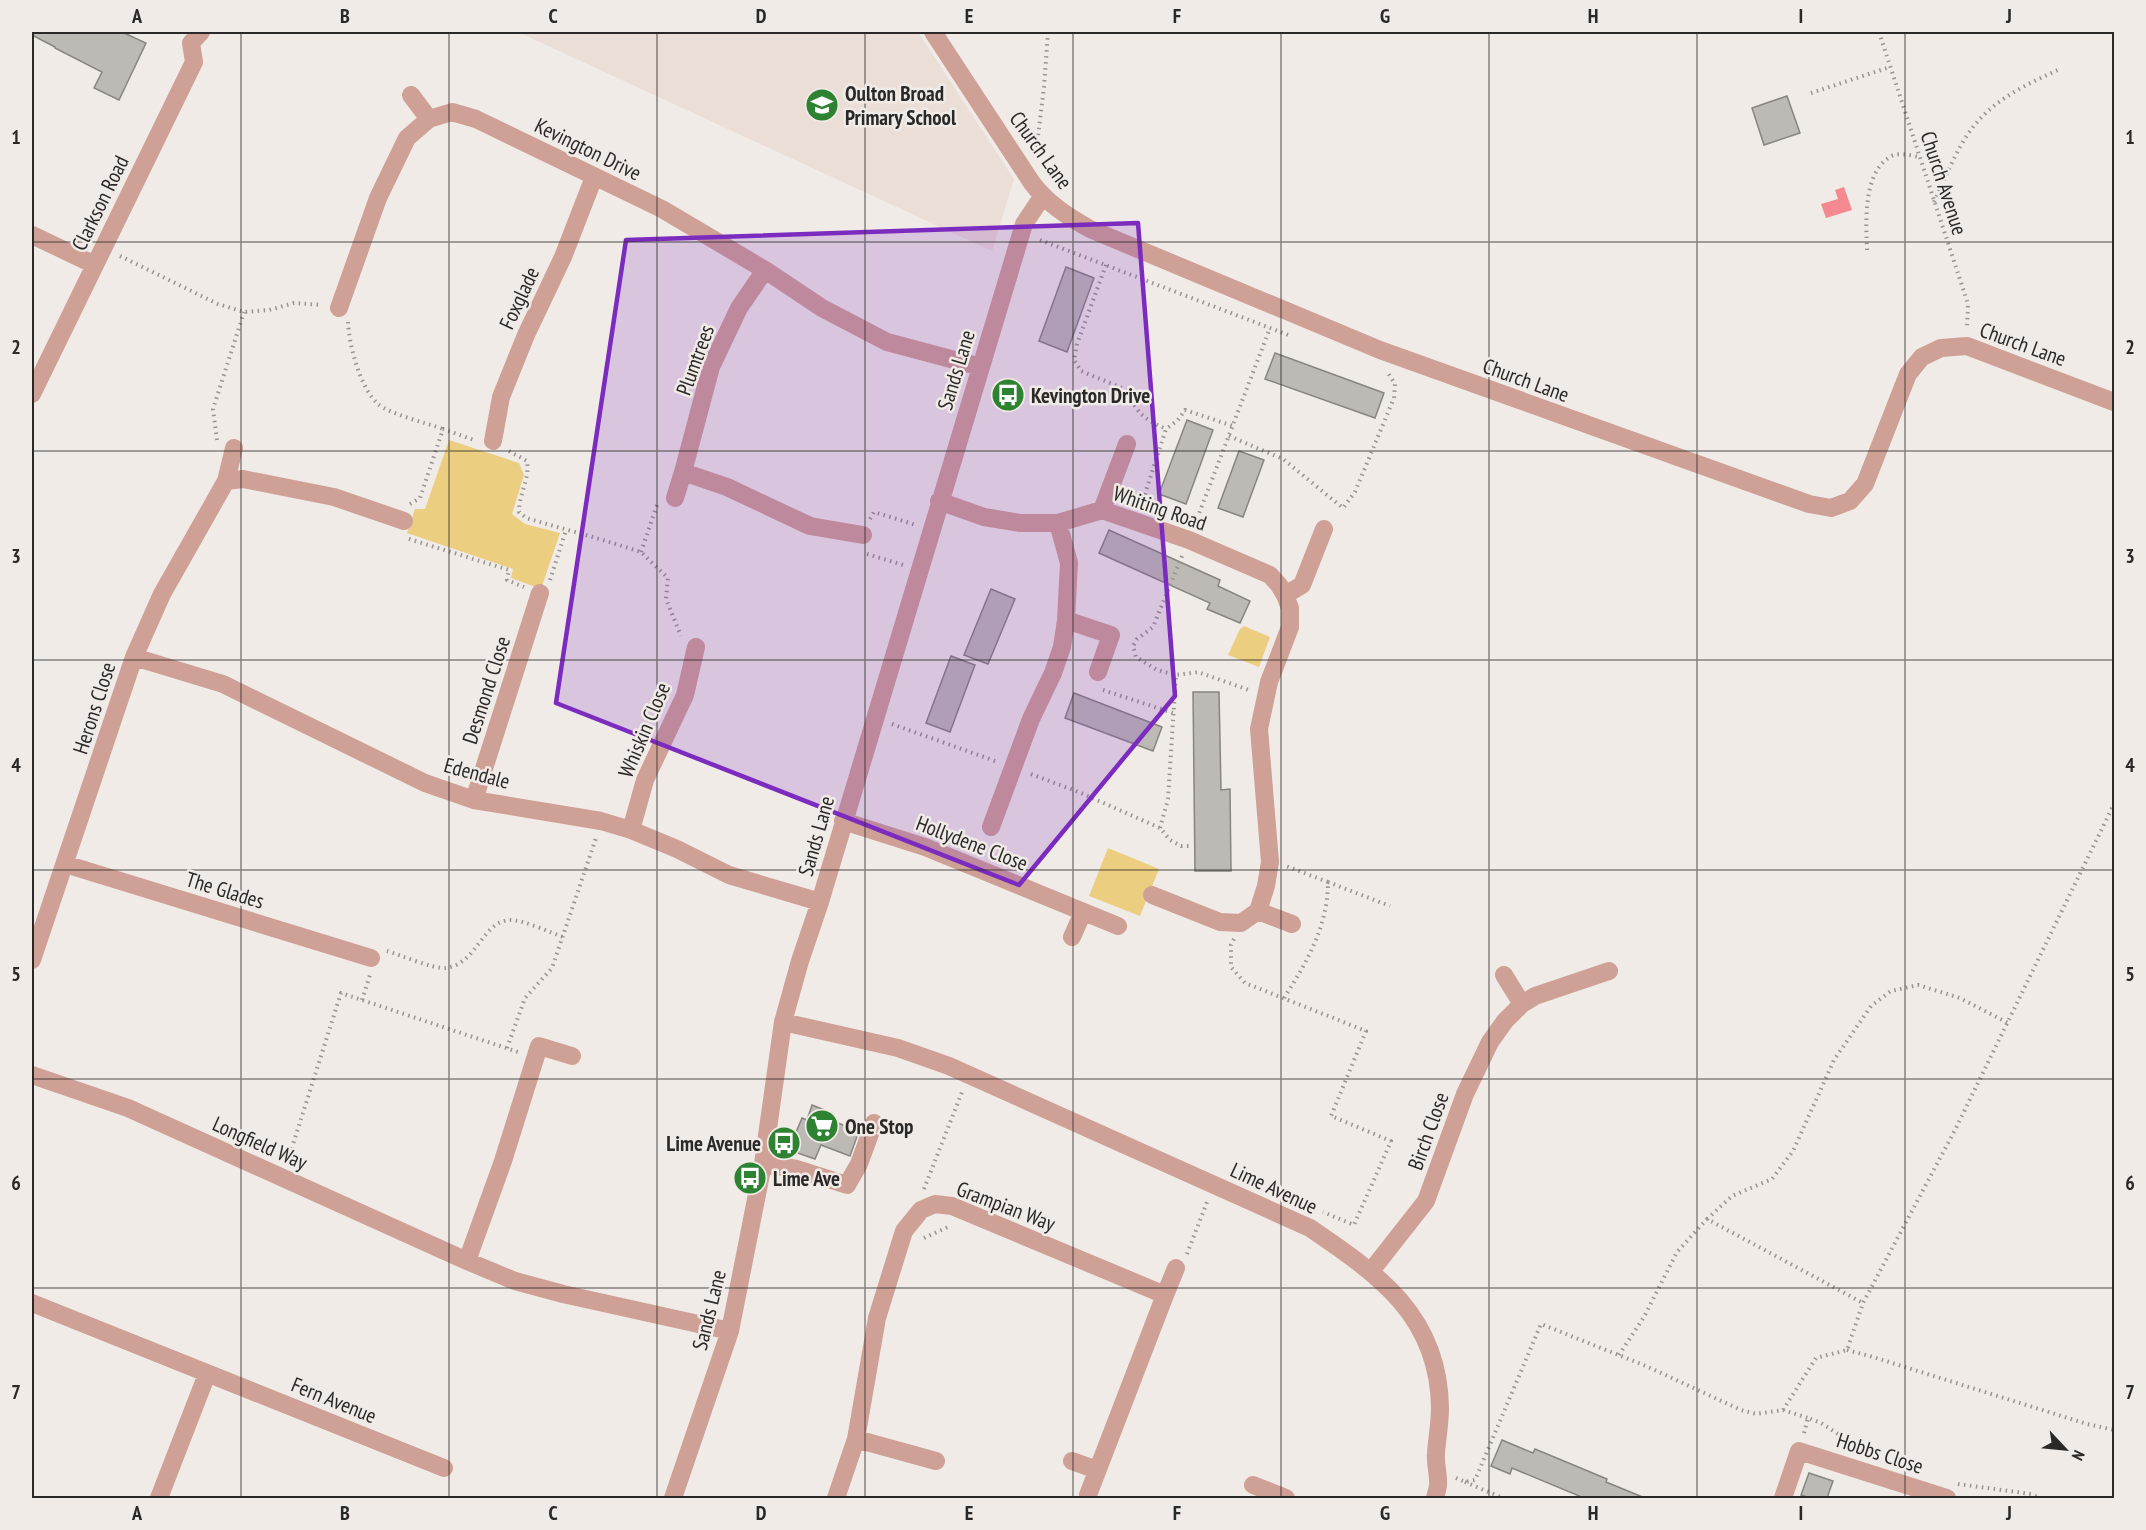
<svg xmlns="http://www.w3.org/2000/svg" width="2146" height="1530" font-family="'PT Sans Narrow',sans-serif">
  <rect width="100%" height="100%" fill="#f0ebe7"/>
  <path fill="#ebded6" d="M518,32h400l96,147 -22,72z"/>
  <path fill="#ecce80" d="M449,440l70,23 5,12 -12,39 13,10 35,9 -19,56 -30,-11 2,-9 -106,-36 8,-24h10z
    M1244,626l26,11 -11,30 -31,-12 12,-26z
    M1108,848l51,21 -19,47 -51,-20z"/>
  <path fill="#f48992" d="M1844,187l8,23 -26,8 -5,-14 17,-5 -3,-9z"/>
  <path fill="#bdb9b5" stroke="#888581" stroke-width="1.5" d="M32,32h90l24,11 -27,57 -25,-12 8,-16 -47,-24v-1l-23,-12z
    M1787,96l13,37 -36,12 -12,-37z
    M1066,267l28,11 -27,74 -28,-11z
    M1275,353l109,40 -9,25 -110,-39z
    M1187,420l26,10 -27,74 -27,-10z
    M1239,451l25,9 -21,57 -25,-9z
    M1109,530l111,50 -2,6 32,15 -10,22 -33,-14 3,-6 -111,-50z
    M991,589l24,10 -27,65 -24,-9z
    M951,656l24,9 -25,67 -24,-9z
    M1193,692h26l2,98 9,-1 1,82h-36z
    M1074,693l88,34 -9,24 -88,-33z
    M812,1105l20,8 -2,7 29,11 -9,25 -29,-11 -6,14 -20,-7 5,-13 -6,-2 8,-19 5,2z
    M1502,1440l31,13 2,-4 72,30 -1,3 39,16h-61l-72,-30 -2,6 -19,-8z
    M1809,1473l24,8 -6,17h-17l-9,-3z"/>
  <g fill="none" stroke-linecap="round" stroke-linejoin="round">
    <path stroke="#979491" stroke-width="4" stroke-dasharray="1.5 4.5" stroke-linecap="butt" d="M1879,32l89,272 -1,24
      M1811,93l79,-26
      M1036,153l8,-66 4,-55
      M1934,202c12,-25 22,-53 39,-75 22,-28 54,-43 85,-57
      M1040,240l251,96
      M1867,250c-1,-27 -4,-73 20,-91 9,-8 22,-4 32,-2
      M120,256l98,48 26,8 25,-2 25,-7 28,2
      M1106,265l-29,79 -3,16 7,11 46,19c11,24 15,28 39,39
      M348,322c1,23 12,66 30,82 11,10 49,19 65,25
      M1229,436l54,23 60,49 12,-16 39,-94 1,-14 -7,-11
      M217,440l-4,-31 31,-97
      M509,451l18,10c3,18 -8,32 -8,51l7,6 77,22 38,12 27,26 -2,21 15,37
      M410,504l10,-6 23,-69 31,11
      M1141,506l25,-77 12,-9 7,-10 48,16
      M870,519l4,-7 42,13
      M1195,524l75,-196
      M409,539l100,31 -2,10 17,7
      M641,552l17,-50
      M867,554l36,11
      M1182,556l-29,71 -16,12 -4,7 3,11 21,13 19,5 22,-3 51,18
      M550,580l16,-50
      M1103,690l70,23
      M892,724l103,37
      M1031,774l50,19 79,35 10,12 11,6h8
      M1160,828l8,-29 8,-124
      M1328,882l62,24
      M1234,939l-3,6v22l14,16 121,48 -35,85 60,25 -37,84 -31,-13
      M387,951c13,4 46,18 58,17 32,-3 37,-47 65,-48 14,0 39,12 53,17
      M1284,998c23,-36 44,-72 44,-116l-42,-16
      M362,1000l8,-25
      M507,1048l18,-50 27,-30 44,-130
      M288,1160l53,-167 177,59
      M924,1189l38,-97
      M1707,1219l25,-23 40,-17 21,-28 41,-91 37,-54 20,-15 27,-6 42,13 48,25
      M924,1238l26,-12
      M1187,1254l20,-52
      M1847,1350l26,7 214,67 27,6
      M1619,1355l25,-38 33,-65 30,-33 156,84
      M1783,1410l25,8
      M1804,1433l4,-15 13,5 42,27
      M1456,1478l9,4 10,-2 66,-156 105,42 95,44 15,4 27,-4 33,-52 31,-8 16,-47 92,-173 159,-326
      M1465,1482l38,16
      M1958,1484l73,10 9,4"/>
    <path stroke="#cfa095" stroke-width="18" d="M933,32l99,151c16,21 35,33 58,46l290,121 429,154 22,4 19,-7 15,-17 43,-110 14,-17 19,-9 26,-2 147,56
      M411,95l18,24
      M32,235l63,30
      M765,270l-26,38 -28,59 -28,105 44,15 83,39 53,9
      M339,308l39,-110 29,-60 22,-19 23,-7 24,7 186,90 103,61 57,38 65,34 94,25
      M32,394l162,-332 -3,-19 10,-11
      M493,441l8,-44 25,-62 37,-78 31,-80
      M226,481l8,-33
      M675,498l8,-26
      M939,501l45,16 36,6h38l44,-13 87,30 81,35 9,10 6,10
      M1102,510l25,-66
      M1066,620l45,15 -13,37
      M134,657l89,27 202,99 49,17 127,21 30,9 46,19 52,26 91,27
      M474,800l66,-207
      M843,821l82,26 193,79
      M991,827l40,-108 22,-46 9,-26 4,-27 3,-57 -11,-40
      M631,830l14,-50 40,-85 11,-48
      M65,864l306,94
      M1152,895l68,27 21,1 17,-12
      M1292,924l-34,-13 8,-25 4,-24 -11,-133 10,-47 21,-55v-19l-5,-13 17,-10 22,-56
      M1072,937l11,-25
      M32,960l102,-303 28,-63 64,-113 17,-2 91,18 70,24
      M1504,975l18,29
      M783,1022l115,26 51,18 361,162c69,47 129,88 130,180 0,15 -3,31 -4,45 -1,10 2,18 2,28 1,5 -2,12 -3,17
      M32,1075l96,33 339,153 48,20 48,13 167,37
      M763,1164l34,5 50,16 12,-21 15,-41
      M467,1261l36,-100 36,-115 33,10
      M1371,1271l55,-70 39,-107 25,-52 15,-21 17,-17 13,-8 74,-25
      M1165,1295l11,-27
      M32,1303l412,165
      M856,1439l80,22
      M1072,1461l25,9
      M1253,1485l33,13
      M159,1498l48,-124
      M673,1498l57,-167 33,-167 20,-142 17,-61 20,-59 204,-678 18,-27
      M836,1498l20,-59 21,-121 27,-87 17,-21 14,-6 17,2 213,89 -77,200
      M1783,1498l16,-47 148,47"/>
  </g>
  <path fill="#7b2cbf" fill-opacity="0.2" stroke="#7b2cbf" stroke-width="4.5" stroke-linejoin="round" d="M1138,223l37,473 -156,189 -463,-182 70,-463z"/>
  <path fill="none" stroke="#2b2928" stroke-width="1.5" stroke-opacity="0.55" d="M241,32v1466M449,32v1466M657,32v1466M865,32v1466M1073,32v1466M1281,32v1466M1489,32v1466M1697,32v1466M1905,32v1466M32,242h2082M32,451h2082M32,660h2082M32,870h2082M32,1079h2082M32,1288h2082"/>
  <defs>
    <symbol id="school-disc" viewBox="-11 -11 22 22"><circle r="9.5" fill="#2d8331" stroke="#f0ebe7"/><path d="M0-5L7-2L0 1L-7-2ZM-4 1L0 2.5L4 1V4Q0 6-4 4Z" fill="#fff"/></symbol>
    <symbol id="bus-disc" viewBox="-11 -11 22 22"><circle r="9.5" fill="#2d8331" stroke="#f0ebe7"/><path d="M-5-6H5V4H4V6H2V4H-2V6H-4V4H-5ZM-3.5-4V0h7V-4ZM-3.5 1.2v1.5H-2V1.2ZM2 1.2v1.5H3.5V1.2Z" fill="#fff"/></symbol>
    <symbol id="supermarket-disc" viewBox="-11 -11 22 22"><circle r="9.5" fill="#2d8331" stroke="#f0ebe7"/><path d="M-6-5.5h2.5l.6 2H6L4.5 2H-2.5L-4.4-4H-6ZM-1.5 3.2a1.3 1.3 0 1 0 .1 0ZM3 3.2a1.3 1.3 0 1 0 .1 0Z" fill="#fff"/></symbol>
  </defs>
  <g fill-rule="evenodd">
    <use href="#school-disc" x="803" y="86" width="38" height="38"/>
    <use href="#bus-disc" x="989" y="376" width="38" height="38"/>
    <use href="#supermarket-disc" x="803" y="1107" width="38" height="38"/>
    <use href="#bus-disc" x="765" y="1124" width="38" height="38"/>
    <use href="#bus-disc" x="731" y="1159" width="38" height="38"/>
  </g>
  <g text-anchor="middle" dominant-baseline="central" stroke-width="5" stroke-linejoin="round" paint-order="stroke">
    <g font-size="21" font-weight="bold" fill="#2b2928" stroke="#f0ebe7" text-anchor="start">
      <text x="845" y="93">Oulton Broad<tspan x="845" dy="24">Primary School</tspan></text>
      <text x="1031" y="395">Kevington Drive</text>
      <text x="845" y="1126">One Stop</text>
      <text x="761" y="1143" text-anchor="end">Lime Avenue</text>
      <text x="773" y="1178">Lime Ave</text>
    </g>
    <g font-size="21" fill="#2b2928" stroke="#f0ebe7">
      <text transform="translate(588 149) rotate(26)">Kevington Drive</text>
      <text transform="translate(1041 150) rotate(54)">Church Lane</text>
      <text transform="translate(1944 183) rotate(72)">Church Avenue</text>
      <text transform="translate(100 203) rotate(-64)">Clarkson Road</text>
      <text transform="translate(519 298) rotate(-65)">Foxglade</text>
      <text transform="translate(2023 344) rotate(20)">Church Lane</text>
      <text transform="translate(695 360) rotate(-70)">Plumtrees</text>
      <text transform="translate(956 370) rotate(-73)">Sands Lane</text>
      <text transform="translate(1526 380) rotate(20)">Church Lane</text>
      <text transform="translate(1160 508) rotate(19)">Whiting Road</text>
      <text transform="translate(486 690) rotate(-72)">Desmond Close</text>
      <text transform="translate(94 708) rotate(-72)">Herons Close</text>
      <text transform="translate(644 730) rotate(-67)">Whiskin Close</text>
      <text transform="translate(477 773) rotate(15)">Edendale</text>
      <text transform="translate(816 836) rotate(-74)">Sands Lane</text>
      <text transform="translate(972 843) rotate(21)">Hollydene Close</text>
      <text transform="translate(225 890) rotate(17)">The Glades</text>
      <text transform="translate(1428 1131) rotate(-70)">Birch Close</text>
      <text transform="translate(260 1143) rotate(24)">Longfield Way</text>
      <text transform="translate(1274 1188) rotate(25)">Lime Avenue</text>
      <text transform="translate(1006 1206) rotate(21)">Grampian Way</text>
      <text transform="translate(709 1310) rotate(-76)">Sands Lane</text>
      <text transform="translate(334 1400) rotate(22)">Fern Avenue</text>
      <text transform="translate(1880 1453) rotate(18)">Hobbs Close</text>
    </g>
  </g>
  <rect width="2146" height="1530" fill="none" stroke="#f0ebe7" stroke-width="66"/>
  <g transform="translate(2065 1449) rotate(116)" stroke="#f0ebe7" stroke-width="4.5" paint-order="stroke">
  <path d="M0-4.5L10 22L0 15L-10 22Z" fill="#2b2928"/>
  <text y="-9" font-size="16" font-weight="bold" text-anchor="middle" fill="#2b2928">N</text>
  </g>
  <rect x="33" y="33" width="2080" height="1464" fill="none" stroke="#2b2928" stroke-width="2"/>
  <g font-size="20" text-anchor="middle" font-weight="bold" fill="#2b2928">
    <text x="137" y="23">A</text>
    <text x="345" y="23">B</text>
    <text x="553" y="23">C</text>
    <text x="761" y="23">D</text>
    <text x="969" y="23">E</text>
    <text x="1177" y="23">F</text>
    <text x="1385" y="23">G</text>
    <text x="1593" y="23">H</text>
    <text x="1801" y="23">I</text>
    <text x="2009" y="23">J</text>
    <text x="16" y="144">1</text>
    <text x="2130" y="144">1</text>
    <text x="16" y="354">2</text>
    <text x="2130" y="354">2</text>
    <text x="16" y="563">3</text>
    <text x="2130" y="563">3</text>
    <text x="16" y="772">4</text>
    <text x="2130" y="772">4</text>
    <text x="16" y="981">5</text>
    <text x="2130" y="981">5</text>
    <text x="16" y="1190">6</text>
    <text x="2130" y="1190">6</text>
    <text x="16" y="1399">7</text>
    <text x="2130" y="1399">7</text>
    <text x="137" y="1520">A</text>
    <text x="345" y="1520">B</text>
    <text x="553" y="1520">C</text>
    <text x="761" y="1520">D</text>
    <text x="969" y="1520">E</text>
    <text x="1177" y="1520">F</text>
    <text x="1385" y="1520">G</text>
    <text x="1593" y="1520">H</text>
    <text x="1801" y="1520">I</text>
    <text x="2009" y="1520">J</text>
  </g>
</svg>
